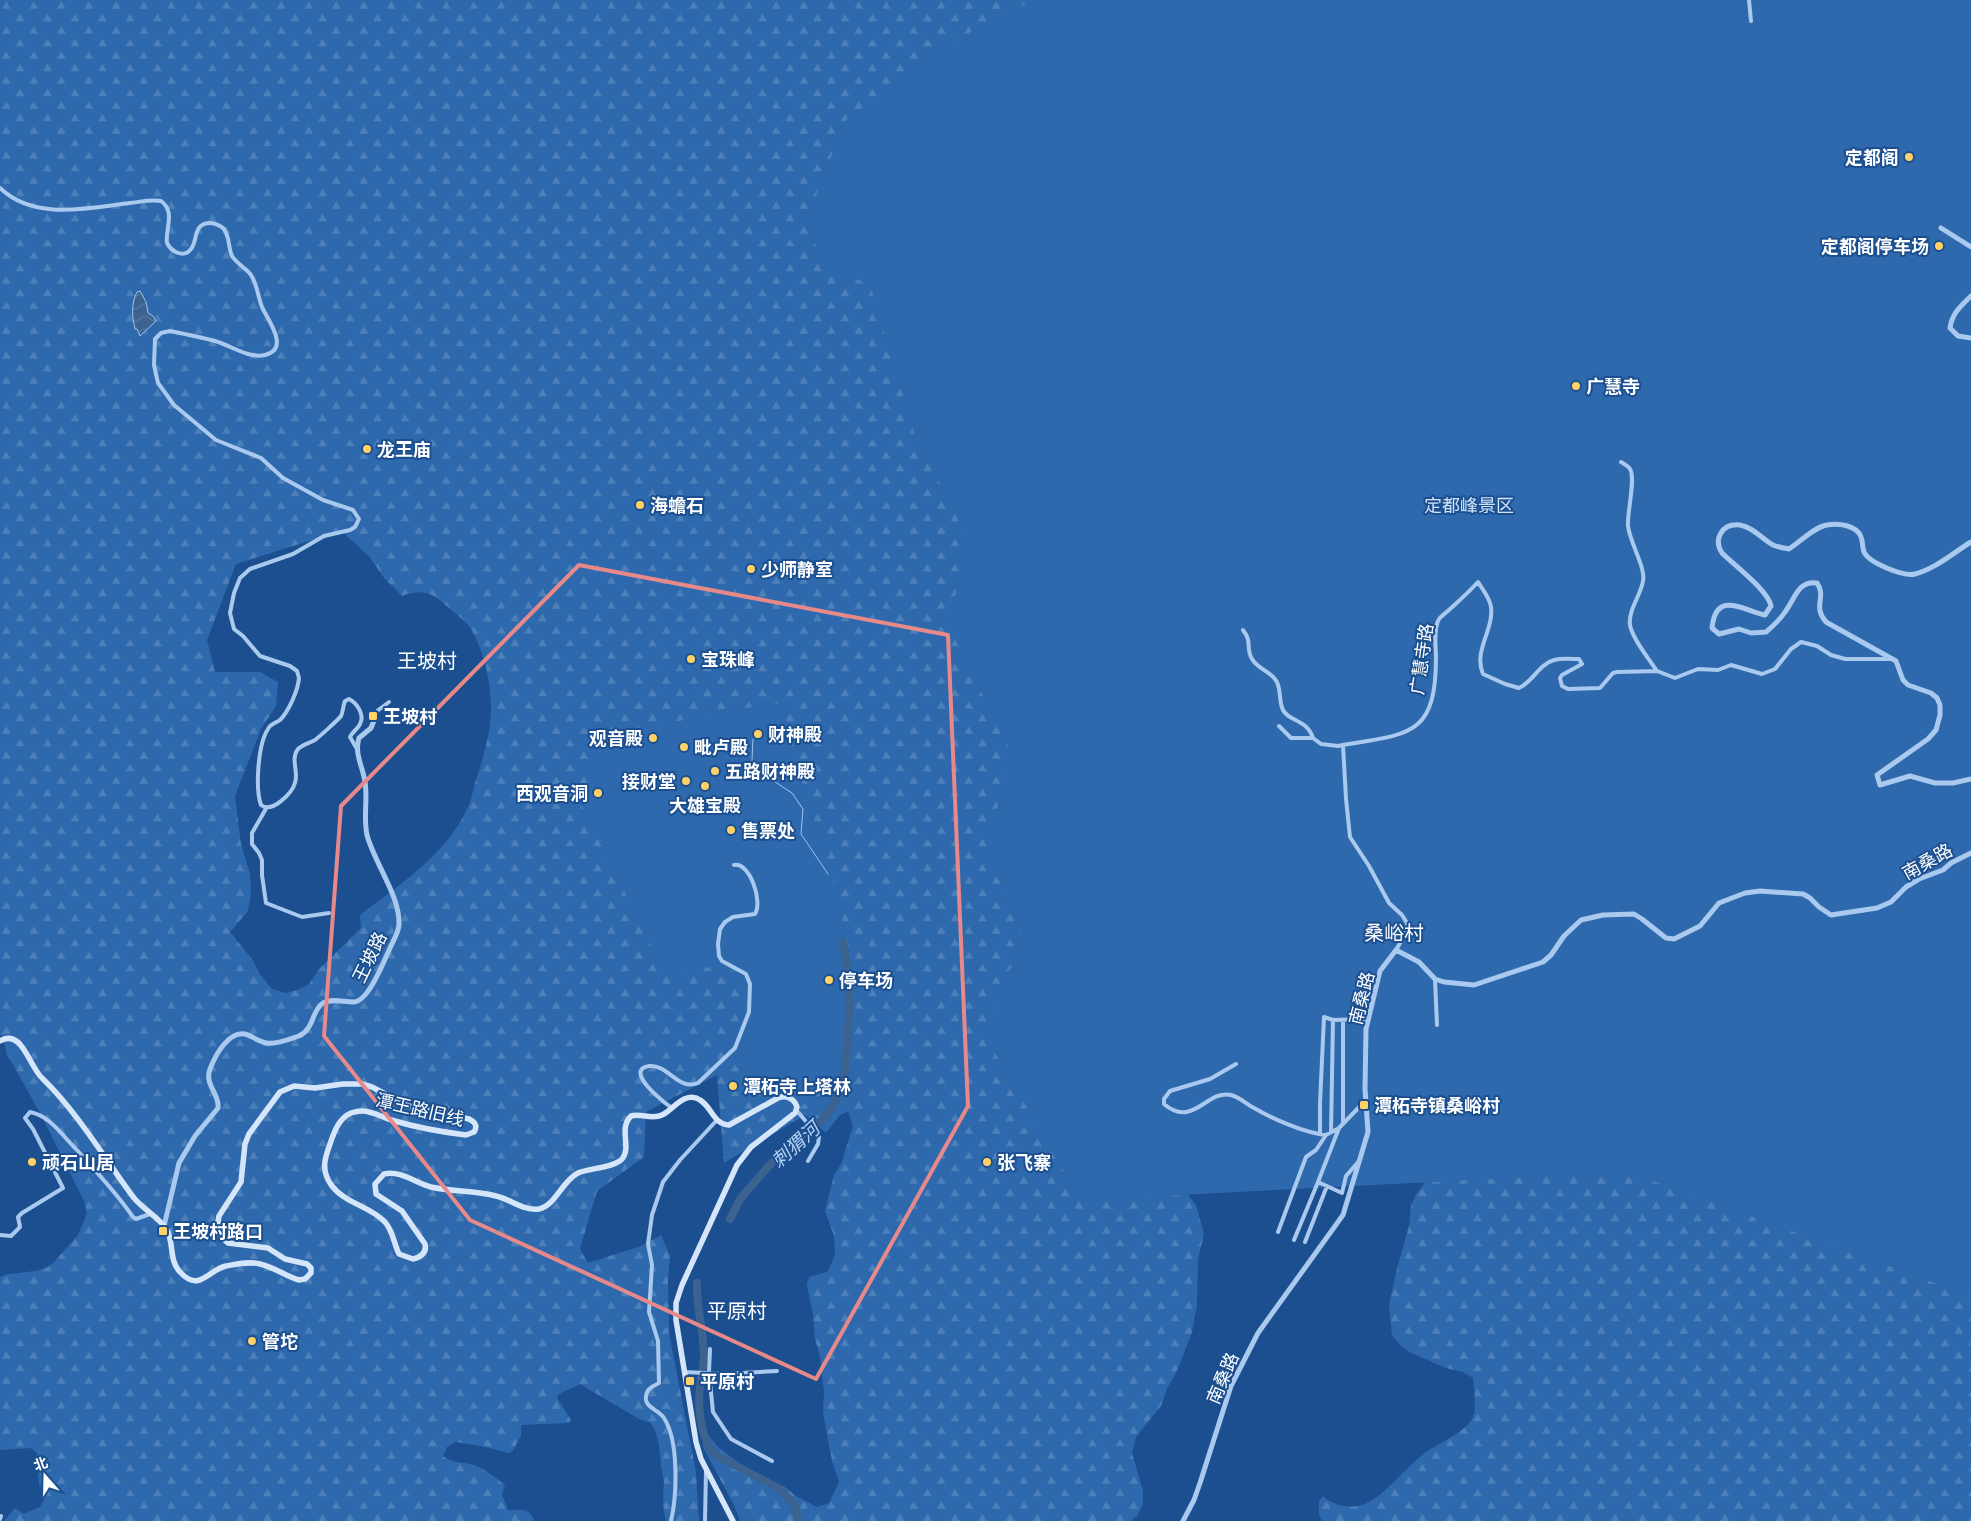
<svg xmlns="http://www.w3.org/2000/svg" width="1971" height="1521" font-family="'Exo 2','Noto Sans SC',sans-serif">
  <defs>
    <pattern id="forest-firs" width="22" height="20" patternUnits="userSpaceOnUse" patternTransform="scale(1.25)"><rect width="22" height="20" fill="#2e69ad"/><path d="M5 1l3.5 6h-7zM16 11l3.5 6h-7z" fill="#4d80b9"/></pattern>
    <pattern id="water-waves" width="16" height="10" patternUnits="userSpaceOnUse" patternTransform="scale(1.25)"><rect width="16" height="10" fill="#3c6290"/><path d="M0 5q4-4 8 0t8 0" fill="none" stroke="#597aa1"/></pattern>
  </defs>
  <rect width="100%" height="100%" fill="#1b4f8f"/>
  <path fill="url(#forest-firs)" fill-rule="evenodd" d="M0,0h1971v1521h-649l-3,-6v-14l4,-5c9,9 26,13 39,9 20,-5 49,-45 70,-57 12,-7 33,-17 40,-29 5,-9 2,-31 1,-41l-10,-6 -17,-4 -35,-15 -9,-6 -10,-12 -3,-29 6,-30 14,-50 2,-21 6,-12 11,-14 -253,-1 21,27 8,29 -6,25 -1,46 -5,27 -15,39 -10,18 -6,17 -25,31 -4,16 11,38v13l-6,12 -6,5h-391l-6,-16 -31,-58v-10l5,-2 9,11 31,24 37,17 11,9 21,11 12,-4 10,-21 -7,-21 -9,-48 1,-21 -4,-35 -5,-18 -2,-24 -6,-30 2,-8 18,-5 8,-16 -1,-20 -9,-25 9,-36 7,-11 12,-38 -5,-15 -9,5 -13,17 -21,-18 -81,48 -7,-88 -71,37 -2,45 -47,34 -17,58 8,14 53,-17 20,-11 9,21 -2,24 1,53 27,139 3,49h-33c-4,-17 -3,-22 -2,-38 0,-4 -2,-8 -2,-12 -3,-18 -1,-32 -11,-48l-12,-4 -59,-35 -21,10 -2,4 14,22 -2,3 -48,2v11l-9,16 -3,1 -23,-6 -30,-5 -9,5 -4,9c9,7 20,6 31,9 11,4 22,13 31,20l-3,10 6,15c12,1 22,-4 26,11h-530l11,-13 9,6 16,-7 7,-14 -8,-8 -2,-32 -6,-5 -31,2v-173l9,-3 26,-3 13,-4 8,-7 22,-25 9,-21 -3,-13 -45,-90 -32,-57 -5,-19 -2,1zM341,531l28,25 15,22 18,18c21,-8 31,-3 47,12 7,6 17,13 22,21 14,24 21,57 20,84 -1,23 -8,45 -15,67 -3,9 -4,20 -9,29 -22,47 -67,75 -107,106l1,13 -42,41 -10,15 -11,6 -13,3 -13,-4 -12,-15 -8,-15 -22,-27 18,-21 3,-18 -1,-19 -9,-30 -6,-48 26,-67 15,-23 2,-24 -18,-10h-45l-8,-32 29,-76z"/>
  <path fill="#2e69ad" d="M1033,0h938v1296l-342,-124 -548,28 -90,-154 3,-50 31,-52 -37,-96 23,-96 -62,-125 18,-90 -53,-105 -44,-147 -50,-23 -12,-46 37,-95 97,-74z
    M782,703l16,66 40,126 16,89v53l-4,34 -68,49 -57,-67c10,-25 27,-54 15,-80 -23,-11 -51,-4 -74,3l-85,-172 17,-46 49,-30 78,-17z"/>
  <path fill="url(#water-waves)" stroke="#9cc4f0" d="M140,291l6,11 2,11 5,3 3,5 -16,15 -3,-7h-2c-3,-13 -4,-25 2,-37z"/>
  <g fill="none" stroke-linecap="round" stroke-linejoin="round">
    <path stroke="#9cc4f0" stroke-width="1" d="M753,739l-1,21 3,9 37,24 11,16 -2,25 27,40"/>
    <path stroke="#3c6290" stroke-width="8" d="M730,1219l10,-20 27,-31 25,-26 30,-22 11,-14 11,-23 5,-67v-36l-6,-38
      M697,1283c-1,25 7,49 7,73 0,8 -2,16 -3,23 -4,25 -2,55 13,75l66,35 14,15 4,17"/>
    <path stroke="#a9c9ee" stroke-width="4" d="M1749,0l2,21
      M0,188c34,33 88,20 130,15 10,-1 21,-4 31,-2 15,11 4,27 6,42 4,8 16,16 24,6 7,-9 2,-25 18,-26 5,0 10,2 14,5 7,7 5,20 9,28 5,8 14,12 19,19 6,9 7,22 11,32 5,12 29,42 3,48 -16,4 -35,-10 -50,-14 -15,-4 -30,-7 -45,-10l-9,2 -6,6 -1,26 4,18 16,22 42,35 45,18 22,20 40,22 30,10 6,9 -4,8 -5,3 -26,6 -31,18 -43,15 -10,9 -6,15 -4,20 4,16 9,7 17,20 30,10 7,5 2,7c-1,12 -10,33 -19,42 -4,3 -10,4 -12,9 -10,15 -13,59 -7,76 11,9 31,-12 34,-22 4,-11 -5,-24 3,-34 5,-5 12,-6 17,-9 4,-3 23,-20 26,-24 2,-4 2,-10 4,-15l4,-2c8,4 16,16 11,25 -2,5 -8,8 -10,13l7,12
      M1243,630c10,13 2,17 9,29 5,9 17,12 23,20 7,8 3,21 8,31 6,12 24,9 30,28
      M1657,671l18,7 23,-9 20,1 13,-5 31,9 13,-5 16,-20 10,-7 16,4 14,9 14,4h45
      M375,718l2,-7 12,-9
      M1279,726l12,12h22l8,6 17,2 5,-1
      M267,807l-15,26v11l7,9 3,7v15l4,28 36,14 27,-4
      M1396,950l12,-21 -1,-6 -5,-8 -13,-12 -20,-37 -19,-29 -4,-38 -3,-54c67,-11 93,-9 93,-88 0,-10 -3,-28 3,-38 2,-3 8,-7 11,-10 10,-9 19,-17 28,-27 5,8 12,16 13,25 3,23 -18,44 -8,67l22,10 14,4c14,-6 20,-24 35,-28 8,-2 17,-1 25,-1l3,5 -20,11 -2,3 2,8 6,3 32,-1 13,-15 4,-1 40,-1c-8,-12 -25,-33 -27,-46 -2,-15 11,-30 13,-44 3,-13 -13,-38 -15,-55 -1,-14 8,-48 2,-57 -2,-3 -6,-5 -9,-7
      M1435,979l2,46
      M1236,1064l-26,15 -40,12 -6,8v5c29,25 43,-15 67,-9 9,2 15,9 23,13 19,11 51,25 72,27l13,-7 27,-28
      M671,1107c-7,-4 -48,-37 -22,-41 19,-2 29,25 49,17l37,-35 14,-36 1,-28 -4,-10 -24,-13 -3,-5 -1,-12 2,-15 5,-7 8,-5 22,-3c8,-12 -5,-52 -21,-49
      M798,1112l21,25 -1,7 -10,17
      M1343,1124v-104
      M1339,1128l-21,54 24,11 4,-17 13,-15
      M1331,1132l2,-112
      M1320,1134v-31l4,-86 9,3 36,-1
      M1278,1232l28,-75 10,-7 10,-15
      M0,1235l11,1 9,-9 -2,-10 4,-4 41,-25 -30,-59 -8,-11 5,-6c20,4 31,22 45,36 20,22 41,44 58,69l3,2 14,-5
      M1294,1240l24,-58
      M1305,1242l22,-56
      M710,1349l-1,23 4,40 18,27 41,22
      M685,1372l40,2 52,-3
      M0,1519l1,-3
      M671,1521c6,-26 8,-80 -7,-103 -4,-7 -17,-10 -18,-18 -1,-10 5,-13 13,-17l-1,-42 -9,-29 3,-47 -4,-21 4,-29 11,-33 17,-22 37,-40
      M705,1521l1,-51"/>
    <path stroke="#a9c9ee" stroke-width="5" d="M1941,228l30,19
      M1971,296c-10,10 -19,17 -21,32l8,8 13,2
      M1971,542c-18,11 -36,27 -56,32 -11,3 -46,-11 -51,-22 -2,-5 -1,-11 -3,-15 -4,-12 -23,-14 -34,-12 -13,2 -27,17 -38,24 -5,-1 -11,-2 -16,-4 -11,-6 -20,-18 -33,-20 -18,-2 -27,14 -18,28 12,12 46,37 49,53l-6,9c-21,-4 -49,-26 -53,13l7,6 20,-5 12,4 15,-1c7,-6 14,-12 19,-20 10,-13 13,-32 32,-29 10,14 -5,23 9,39l70,39 7,19 5,5 23,8 6,5 3,7v10l-4,15 -8,9 -51,36 3,10 30,-9 25,7h18l18,-4
      M164,1226l15,-63 16,-27 23,-28c2,-14 -14,-23 -8,-39 5,-13 18,-38 35,-35 7,2 13,7 21,9 9,2 24,-4 33,-7 16,-8 12,-25 24,-33 9,-5 20,-1 30,-1 15,1 31,-41 37,-54 3,-7 9,-16 9,-24 1,-28 -25,-62 -32,-89 -4,-19 1,-35 -2,-53 -2,-15 -11,-28 -6,-44l12,-10 4,-10
      M1183,1521l11,-21 6,-17 31,-97 27,-53 85,-118 25,-83 -3,-43 1,-60 14,-58 16,-21 23,12 16,17 9,3 30,3 69,-23 8,-7 13,-19 17,-16 22,-5 31,-1 8,5 24,19 8,1 26,-13 19,-23 26,-10 15,-2 43,3 7,4 9,9 12,8 46,-7 14,-6 15,-15 13,-8 24,-9 8,-7 20,-10"/>
    <path stroke="#d6e6fa" stroke-width="5.5" d="M0,1041c22,-13 29,25 42,37 37,36 62,80 92,120 10,12 25,19 33,32 7,13 2,31 13,42 19,21 28,-2 46,-6 11,-2 24,-5 34,-2 14,3 25,12 39,16l6,-1 6,-6v-5l-4,-4 -22,-5 -17,-11 -40,-5 -7,-6 -4,-8 2,-13 22,-34 4,-38 4,-10 31,-42 14,-6 21,2 28,-4h19l10,3 36,19 61,13c6,3 9,7 5,13l-8,3c-25,-3 -51,-8 -75,-15 -9,-3 -19,-9 -29,-9 -4,0 -8,1 -11,2 -12,5 -17,19 -21,31 -6,16 -9,27 2,42 14,18 38,20 53,36 8,9 9,22 14,32l14,5c8,-2 14,-6 12,-15l-23,-33 -26,-17 -1,-10 9,-10c16,-4 32,9 47,13 21,5 44,3 65,9 14,3 28,15 43,13 16,-3 23,-28 39,-36 11,-5 36,-5 44,-14 10,-12 -4,-30 9,-43 10,-3 21,4 31,-1 11,-5 23,-25 38,-15 12,7 13,24 29,25l49,-27c8,-3 16,0 19,9l-2,6 -44,34 -14,18 -55,120 -6,18v17l20,122 5,17 32,62"/>
  </g>
  <path fill="none" stroke="#e88989" stroke-width="4" stroke-linejoin="round" d="M579,565l369,70 20,471 -152,273 -346,-159 -146,-184 17,-230z"/>
  <g fill="#ffd166" stroke="#1b4f8f" stroke-width="2">
    <circle cx="1909" cy="157" r="5"/>
    <circle cx="1939" cy="246" r="5"/>
    <circle cx="1576" cy="386" r="5"/>
    <circle cx="367" cy="449" r="5"/>
    <circle cx="640" cy="505" r="5"/>
    <circle cx="751" cy="569" r="5"/>
    <circle cx="691" cy="659" r="5"/>
    <rect x="368" y="711" width="10" height="10" rx="2.5"/>
    <circle cx="758" cy="734" r="5"/>
    <circle cx="653" cy="738" r="5"/>
    <circle cx="684" cy="747" r="5"/>
    <circle cx="715" cy="771" r="5"/>
    <circle cx="686" cy="781" r="5"/>
    <circle cx="705" cy="786" r="5"/>
    <circle cx="598" cy="793" r="5"/>
    <circle cx="731" cy="830" r="5"/>
    <circle cx="829" cy="980" r="5"/>
    <circle cx="733" cy="1086" r="5"/>
    <rect x="1359" y="1100" width="10" height="10" rx="2.5"/>
    <circle cx="32" cy="1162" r="5"/>
    <circle cx="987" cy="1162" r="5"/>
    <rect x="158" y="1226" width="10" height="10" rx="2.5"/>
    <circle cx="252" cy="1341" r="5"/>
    <rect x="685" y="1376" width="10" height="10" rx="2.5"/>
  </g>
  <g text-anchor="middle" dominant-baseline="central" stroke-width="4" stroke-linejoin="round" paint-order="stroke">
    <g font-size="18" font-weight="bold" fill="#fff" stroke="#1b4f8f" text-anchor="start">
      <text x="1899" y="157" text-anchor="end">定都阁</text>
      <text x="1929" y="246" text-anchor="end">定都阁停车场</text>
      <text x="1586" y="386">广慧寺</text>
      <text x="377" y="449">龙王庙</text>
      <text x="650" y="505">海蟾石</text>
      <text x="761" y="569">少师静室</text>
      <text x="701" y="659">宝珠峰</text>
      <text x="383" y="716">王坡村</text>
      <text x="768" y="734">财神殿</text>
      <text x="643" y="738" text-anchor="end">观音殿</text>
      <text x="694" y="747">毗卢殿</text>
      <text x="725" y="771">五路财神殿</text>
      <text x="676" y="781" text-anchor="end">接财堂</text>
      <text x="588" y="793" text-anchor="end">西观音洞</text>
      <text x="705" y="805" text-anchor="middle">大雄宝殿</text>
      <text x="741" y="830">售票处</text>
      <text x="839" y="980">停车场</text>
      <text x="743" y="1086">潭柘寺上塔林</text>
      <text x="1374" y="1105">潭柘寺镇桑峪村</text>
      <text x="42" y="1162">顽石山居</text>
      <text x="997" y="1162">张飞寨</text>
      <text x="173" y="1231">王坡村路口</text>
      <text x="262" y="1341">管坨</text>
      <text x="700" y="1381">平原村</text>
    </g>
    <g font-size="18" fill="#cfe3fa" stroke="#1b4f8f">
      <text x="1469" y="505">定都峰景区</text>
    </g>
    <g font-size="18" fill="#fff" stroke="#1b4f8f">
      <text transform="translate(1421 659) rotate(-82)">广慧寺路</text>
      <text transform="translate(1927 861) rotate(-29)">南桑路</text>
      <text transform="translate(369 957) rotate(-64)">王坡路</text>
      <text transform="translate(1361 998) rotate(-76)">南桑路</text>
      <text transform="translate(420 1109) rotate(13)">潭王路旧线</text>
      <text transform="translate(1222 1378) rotate(-67)">南桑路</text>
    </g>
    <g font-size="19" font-style="italic" fill="#b5d3f5" stroke="#1b4f8f">
      <text transform="translate(795 1144) rotate(-42)">刺猬河</text>
    </g>
    <g font-size="20" fill="#fff" stroke="#1b4f8f">
      <text x="427" y="660">王坡村</text>
      <text x="1394" y="932">桑峪村</text>
      <text x="737" y="1310">平原村</text>
    </g>
  </g>
  <g transform="translate(45 1476) rotate(340)" stroke="#1b4f8f" stroke-width="4" paint-order="stroke">
  <path d="M0-4L9 19L0 12L-9 19Z" fill="#ffffff"/>
  <text y="-8" font-size="14" font-weight="bold" text-anchor="middle" fill="#ffffff">北</text>
  </g>
</svg>
